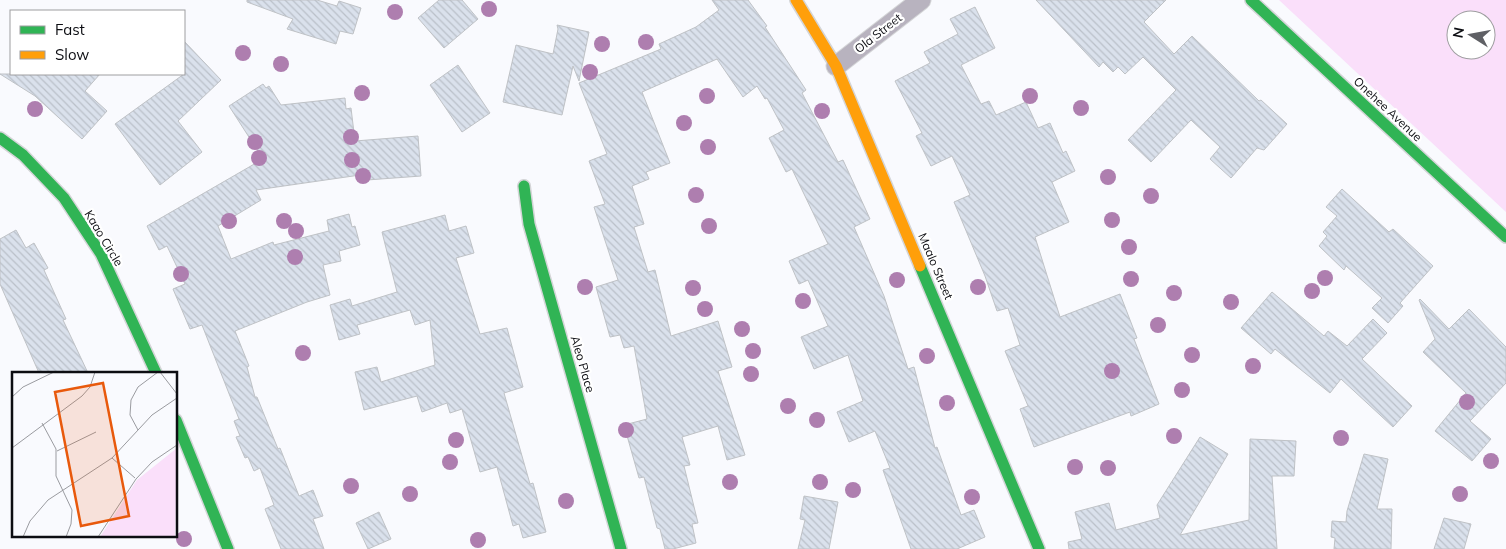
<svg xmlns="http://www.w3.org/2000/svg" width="1506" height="549" font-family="Mulish,sans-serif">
  <defs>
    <pattern id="building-back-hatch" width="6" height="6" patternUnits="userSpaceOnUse" patternTransform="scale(1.25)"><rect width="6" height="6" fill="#dae1ec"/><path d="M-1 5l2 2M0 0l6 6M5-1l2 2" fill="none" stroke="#bac0c9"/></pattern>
  </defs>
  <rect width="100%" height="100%" fill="#f9fafe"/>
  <path fill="#fadffa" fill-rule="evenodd" d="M1279,0h227v212zM1456,20h30v30h-30z"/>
  <path fill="url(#building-back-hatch)" stroke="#bfc2c6" d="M247,0h70l20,6 2,-5 22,7 -8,26 -13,-3 -4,13 -49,-15 6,-10 -46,-17z
    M439,0h23l16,19 -34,29 -26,-30z
    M712,0h36l19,26 -2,1 41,63 -4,3 36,69 5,-2 27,59 -16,8 30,69 24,73 6,-2 21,81 2,-1 24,68 13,-5 11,27 -28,12h-46l-28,-79 7,-2 -15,-37 -26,11 -12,-30 26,-11 -15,-46 -34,14 -13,-32 27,-11 -20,-46 -9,4 -10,-23 39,-17 -36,-75 -6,3 -17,-34 15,-8 -17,-32 -2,1 -8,-13 -14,11 -26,-38 -75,33 28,71 -24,9 3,7 -17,7 12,38 -10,3 14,45 7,-2 16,66 47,-15 14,46 -14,4 27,84 -18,5 -9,-34 -36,11 8,28 -6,1 14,57 -6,1 4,19 -23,6h-8l-5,-20 -3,-1 -13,-51 -5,1 -15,-53 23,-6 -13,-73 -10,2 -4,-13 -10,2 -14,-50 22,-7 -24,-73 11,-3 -16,-43 18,-7 -28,-71 82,-34 -2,-5 37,-17 23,-17z
    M1036,0h130l-22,22 30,32 18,-18 67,65 2,-1 26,24 -23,26 -7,-2 -26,30 -21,-19 10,-12 -29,-27 -40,42 -23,-22 48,-50 -33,-33 -18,17 -7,-7 -5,5 -10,-10 -4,5z
    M975,7l20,41 -34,17 20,39 8,-3 7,14 30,-13 12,26 12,-5 13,30 3,-2 9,20 -23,11 17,40 -34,15 25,80 60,-23 17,44 -3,1 25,65 -28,12 -1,-4 -96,35 -14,-38 8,-3 -23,-55 15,-6 -12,-37 -11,3 -12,-35 -31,-74 16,-7 -18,-39 -21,10 -15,-30 6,-3 -27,-52 35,-18 -6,-11 34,-18 -8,-15z
    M557,25l32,7 -10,49 -6,-15 -11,49 -59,-13 13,-57 37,9 5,-25z
    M184,41l37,39 -43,41 24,31 -42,33 -45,-61 69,-50z
    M458,65l32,48 -28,19 -32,-47z
    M0,74h100l-15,17 22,20 -25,28 -47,-43z
    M263,84l3,4 3,-2 12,19 64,-7 1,11 5,-1 4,33 63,-5 3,40 -54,4v-6l-111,16 5,10 -43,26 13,33 42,-17 1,3 55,-14 -2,-11 22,-6 3,13 3,-1 5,19 -21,6 2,10 -18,4 7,30 -23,7 -72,29 14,35 -2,1 8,30h2l21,52 2,-1 19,48 14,-6 10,26 -10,3 11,30h-43l-16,-40 9,-4 -14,-37 -6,3 -6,-14 -3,1 -9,-21 4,-1 -6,-15 5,-2 -37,-94 -12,4 -17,-40 12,-5 -18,-38 -8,4 -12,-24 116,-67 -34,-53z
    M1342,189l47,43 4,-3 40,37 -33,37 3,3 -15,17 -16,-15 10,-10 -36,-32 -2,4 -25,-24 8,-10 -4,-4 14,-16 -11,-9z
    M445,215l4,16 17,-5 8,27 -18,5 24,76 27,-6 16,59 -19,6 26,91 3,-1 13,49 -23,6 -4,-14 -6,2 -16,-59 -17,5 -18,-63 -12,4 -3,-10 -25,9 -5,-16 -53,14 -9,-38 22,-5 4,15 54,-17 -5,-45 -15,5 -5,-15 -53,15 3,9 -21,6 -9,-35 20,-6 2,7 45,-14 -15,-60z
    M16,230l10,18 8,-5 14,25 -4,2 22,49 -3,1 25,53h-49l-39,-89v-45z
    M1272,292l52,44 4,-5 19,15 26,-27 14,14 -25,26 50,47 -19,21 -52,-48 -11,14 -55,-44 -4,5 -30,-26z
    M1420,299l29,30 20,-20 37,38v36l-36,38 21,18 -19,22 -37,-30 31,-38 -43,-41 12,-13 -16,-39z
    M1200,437l28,17 -48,81 69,-15 1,-81 46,2 -2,35h-22l5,73h-208l-1,-7 14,-3 -7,-27 34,-9 7,27 44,-12 -3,-13z
    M1364,454l24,5 -11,50h15l-1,40h-57l1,-11 -4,-1 1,-16 14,1 1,-11z
    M804,496l34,6 -9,47h-31l7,-29 -5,-1z
    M379,512l12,27 -23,10 -12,-26z
    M1444,518l27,6 -7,25h-30z"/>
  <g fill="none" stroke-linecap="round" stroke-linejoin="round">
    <defs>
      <path id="street" d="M836,66l85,-66"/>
      <path id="fast" d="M1251,0l255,237
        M0,138l23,17 41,43 37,56 55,119
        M524,186l5,38 92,325
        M920,266l119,283
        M176,420l52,129"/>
      <path id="slow" d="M796,0l40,66 84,200"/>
    </defs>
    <use href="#street" stroke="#d4d5d7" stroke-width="21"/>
    <use href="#fast" stroke="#d4d5d7" stroke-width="14"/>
    <use href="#slow" stroke="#d4d5d7" stroke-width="14"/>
    <use href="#street" stroke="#b8b3bf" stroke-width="19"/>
    <use href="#fast" stroke="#30b455" stroke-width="11"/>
    <use href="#slow" stroke="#ff9f0a" stroke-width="11"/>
  </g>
  <g fill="#ae7eaf">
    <circle cx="489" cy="9" r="8"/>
    <circle cx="395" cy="12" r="8"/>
    <circle cx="646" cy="42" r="8"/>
    <circle cx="602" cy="44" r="8"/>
    <circle cx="243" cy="53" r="8"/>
    <circle cx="281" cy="64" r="8"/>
    <circle cx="590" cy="72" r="8"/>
    <circle cx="362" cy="93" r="8"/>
    <circle cx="707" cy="96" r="8"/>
    <circle cx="1030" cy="96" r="8"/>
    <circle cx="1081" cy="108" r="8"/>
    <circle cx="35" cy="109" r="8"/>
    <circle cx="822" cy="111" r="8"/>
    <circle cx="684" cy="123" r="8"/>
    <circle cx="351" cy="137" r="8"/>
    <circle cx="255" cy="142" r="8"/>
    <circle cx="708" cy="147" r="8"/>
    <circle cx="259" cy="158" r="8"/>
    <circle cx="352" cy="160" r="8"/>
    <circle cx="363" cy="176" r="8"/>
    <circle cx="1108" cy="177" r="8"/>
    <circle cx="696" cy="195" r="8"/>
    <circle cx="1151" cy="196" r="8"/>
    <circle cx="1112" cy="220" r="8"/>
    <circle cx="229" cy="221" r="8"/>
    <circle cx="284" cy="221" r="8"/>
    <circle cx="709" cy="226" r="8"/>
    <circle cx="296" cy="231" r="8"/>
    <circle cx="1129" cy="247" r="8"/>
    <circle cx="295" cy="257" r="8"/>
    <circle cx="181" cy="274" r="8"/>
    <circle cx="1325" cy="278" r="8"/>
    <circle cx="1131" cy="279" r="8"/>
    <circle cx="897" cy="280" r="8"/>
    <circle cx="585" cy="287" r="8"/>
    <circle cx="978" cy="287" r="8"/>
    <circle cx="693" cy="288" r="8"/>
    <circle cx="1312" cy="291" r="8"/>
    <circle cx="1174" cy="293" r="8"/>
    <circle cx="803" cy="301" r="8"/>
    <circle cx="1231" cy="302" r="8"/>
    <circle cx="705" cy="309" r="8"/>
    <circle cx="1158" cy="325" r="8"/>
    <circle cx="742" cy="329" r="8"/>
    <circle cx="753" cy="351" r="8"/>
    <circle cx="303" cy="353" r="8"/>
    <circle cx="1192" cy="355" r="8"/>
    <circle cx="927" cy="356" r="8"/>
    <circle cx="1253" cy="366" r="8"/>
    <circle cx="1112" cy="371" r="8"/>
    <circle cx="751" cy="374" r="8"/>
    <circle cx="1182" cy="390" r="8"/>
    <circle cx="1467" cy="402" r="8"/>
    <circle cx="947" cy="403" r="8"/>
    <circle cx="788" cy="406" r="8"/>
    <circle cx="817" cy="420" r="8"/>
    <circle cx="626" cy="430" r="8"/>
    <circle cx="1174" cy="436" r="8"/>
    <circle cx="1341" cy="438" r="8"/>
    <circle cx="456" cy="440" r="8"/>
    <circle cx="1491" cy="461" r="8"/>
    <circle cx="450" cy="462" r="8"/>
    <circle cx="1075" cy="467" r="8"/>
    <circle cx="1108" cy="468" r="8"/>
    <circle cx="730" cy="482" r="8"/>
    <circle cx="820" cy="482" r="8"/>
    <circle cx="351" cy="486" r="8"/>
    <circle cx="853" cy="490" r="8"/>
    <circle cx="410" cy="494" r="8"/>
    <circle cx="1460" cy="494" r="8"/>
    <circle cx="972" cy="497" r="8"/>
    <circle cx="566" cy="501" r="8"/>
    <circle cx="184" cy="539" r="8"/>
    <circle cx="478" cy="540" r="8"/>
  </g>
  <g text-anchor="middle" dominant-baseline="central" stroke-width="4.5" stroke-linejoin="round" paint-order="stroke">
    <g font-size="12" fill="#0c0d12" stroke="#fff">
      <text transform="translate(878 33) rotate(-38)">Ola Street</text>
      <text transform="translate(1388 109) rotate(43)">Onehee Avenue</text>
      <text transform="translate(104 238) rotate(59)">Kaao Circle</text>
      <text transform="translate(936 266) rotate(67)">Maalo Street</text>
      <text transform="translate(583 364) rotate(74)">Aleo Place</text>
    </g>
  </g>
  <g transform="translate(12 372)">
    <rect width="165" height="165" fill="#f9fafe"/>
    <path d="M165,76l-2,89h-75l37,-57z" fill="#fadffa"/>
    <path fill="none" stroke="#9a9ba0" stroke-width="1" d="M148,0l17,22M0,25l11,-10 31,-15M30,51l14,26v27l16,34 -1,14 -5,13M126,58l-8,-15 1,-15 7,-13 20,-15M0,76l70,-52 8,-9 5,-15M45,79l39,-19M100,86l23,20M11,165l7,-16 18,-21 64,-42 40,-43 25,-17M86,165l38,-58 16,-17 25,-17"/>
    <path fill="#e8590c" fill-opacity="0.15" stroke="#e8590c" stroke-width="2.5" d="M91,11l26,133 -48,10 -26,-134z"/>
    <rect width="165" height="165" fill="none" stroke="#0c0d12" stroke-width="2.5"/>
  </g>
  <rect x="10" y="10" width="175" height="65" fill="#ffffff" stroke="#9e9ea0"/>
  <rect x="20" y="26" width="25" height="8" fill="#30b455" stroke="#9e9ea0"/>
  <text x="55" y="35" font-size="15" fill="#0c0d12">Fast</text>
  <rect x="20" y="51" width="25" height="8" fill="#ff9f0a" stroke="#9e9ea0"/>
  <text x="55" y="60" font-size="15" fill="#0c0d12">Slow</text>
  <g transform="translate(1471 35) rotate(281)"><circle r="24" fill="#ffffff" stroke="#9e9ea0"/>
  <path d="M0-4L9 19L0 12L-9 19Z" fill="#5f6065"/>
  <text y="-8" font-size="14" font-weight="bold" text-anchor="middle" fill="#0c0d12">N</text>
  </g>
</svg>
